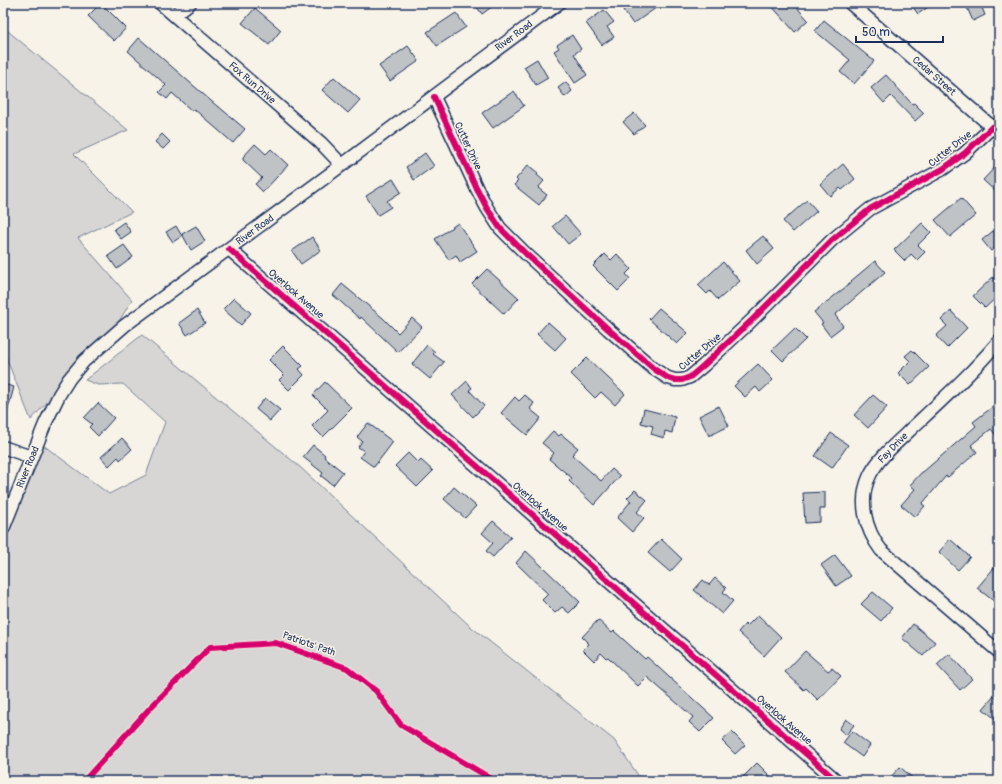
<svg xmlns="http://www.w3.org/2000/svg" width="1002" height="784" font-family="Pangolin,sans-serif">
  <rect width="100%" height="100%" fill="#f7f3e8"/>
  <filter id="ink" filterUnits="userSpaceOnUse"><feTurbulence type="fractalNoise" baseFrequency=".025" numOctaves="2"/><feDisplacementMap in="SourceGraphic" scale="8" xChannelSelector="R" yChannelSelector="G"/><feConvolveMatrix kernelMatrix="1 2 1 2 8 2 1 2 1" color-interpolation-filters="sRGB"/></filter>
  <g filter="url(#ink)">
    <path fill="#d7d6d4" stroke="#798299" d="M3,27l125,103 -54,24 58,58 -54,26 54,62 -13,21 5,5 -56,53 -37,41 -28,-70z
      M142,335l159,133 169,158 144,114 28,41h-639v-260l32,-82 74,55 37,-19 19,-53 -42,-38 -25,1 -13,-5z"/>
    <path fill="#c0c3c5" stroke="#1b2f5e" d="M101,3l25,25 -12,13 -26,-25z
      M474,3h23l-15,11z
      M633,3h30l-30,21 -10,-14z
      M769,3h24l15,17 -13,12z
      M910,3h24l-16,11z
      M965,3h15l5,12 -12,6z
      M255,8l26,22 -12,15 -27,-22z
      M604,10l10,12 -7,5 7,10 -12,8 -16,-22z
      M456,13l10,14 -29,19 -10,-14z
      M824,20l50,41 -20,23 -14,-12 10,-12 -35,-29z
      M572,35l9,14 -7,5 13,21 -12,8 -21,-32 5,-3 -2,-3z
      M139,38l79,69v-1l27,23 -12,14 -39,-34 -2,2 -20,-18 -5,6 -8,-7 7,-7 -38,-34z
      M408,46l11,15 -29,20 -11,-15z
      M537,59l11,19 -12,7 -12,-18z
      M886,75l26,29 2,-1 10,10 -9,8 -24,-25 -7,7 -13,-15z
      M334,77l26,23 -12,13 -26,-23z
      M566,82l6,9 -7,6 -7,-9z
      M514,91l10,15 -31,22 -11,-15z
      M634,113l11,12 -11,9 -11,-12z
      M162,134l8,8 -7,7 -8,-7z
      M255,144l11,10 5,-5 17,16 -25,27 -8,-8 7,-6 -19,-18v-3z
      M425,153l9,13 -20,14 -8,-13z
      M999,163v32l-16,-15z
      M843,164l12,15 -13,11 -2,-2 -10,8 -10,-12z
      M528,165l10,8 -1,2 7,6 -6,7 9,7 -8,10 -25,-20 4,-4 -2,-2z
      M393,179l8,13 -14,9 4,6 -13,8 -12,-19z
      M961,198l15,17 -26,22 -15,-17z
      M807,200l10,11 -24,21 -10,-11z
      M565,216l16,18 -13,10 -15,-18z
      M124,222l7,10 -10,7 -7,-10z
      M458,223l19,28 -17,11 -4,-7 -7,5 -14,-21z
      M922,223l9,9 -13,13 7,7 -8,8 -6,-6 -6,7 -11,-11z
      M176,226l6,10 -9,6 -7,-10z
      M196,226l9,15 -14,9 -9,-16z
      M993,231l6,7v6l-8,7 -9,-11z
      M763,236l11,13 -17,15 -11,-14z
      M312,237l9,13 -20,14 -9,-13z
      M124,245l9,12 -16,12 -9,-13z
      M605,254l6,6 6,-6 14,15 -5,5 4,5 -12,12 -25,-25z
      M875,261l10,11 -50,43 8,11 -13,10 -9,-12 2,-1 -9,-11 38,-30 -1,-1z
      M723,262l17,19 -22,19 -8,-9 -3,3 -9,-9z
      M487,269l32,29 -15,16 -32,-30z
      M993,277l6,6v12l-14,13 -12,-12z
      M342,284l41,34 15,15 14,-15 10,9 -24,25 -37,-35 -1,2 -27,-24z
      M234,298l17,15 -10,12 -18,-16z
      M659,308l29,25 -11,11 -28,-25z
      M197,310l8,13 -18,12 -8,-12z
      M951,311l16,17 -20,20 -11,-12 11,-10 -6,-6z
      M548,322l18,16 -11,12 -18,-16z
      M795,328l11,11 -23,22 -11,-11z
      M427,345l8,7 -2,2 11,8 -14,17 -18,-15z
      M283,346l20,20 -4,3 5,6 -15,15 -10,-10 5,-5 -15,-15z
      M912,350l17,17 -19,18 -12,-12 12,-12 -5,-5z
      M587,358l38,36 -10,11 -14,-13 -6,6 -24,-24z
      M758,364l15,16 -13,12 -4,-5 -11,10 -11,-11z
      M467,381l5,7 -3,2 15,16 -11,11 -21,-22z
      M325,382l27,26 -29,29 -11,-11 16,-16 -15,-15z
      M3,384l11,3 -8,30 -3,-1z
      M525,395l9,8 -4,6 11,9 -14,17 -26,-22 14,-16 4,4z
      M873,395l14,12 -19,21 -14,-13z
      M265,398l15,12 -10,11 -14,-12z
      M999,402v37l-8,-10 -20,16 6,7 -29,25 -2,-1 -24,28 3,2 -10,11 -14,-12 14,-16 -5,-4 12,-13h1l53,-46 -3,-4z
      M98,403l16,15 -16,18 -9,-9 3,-3 -8,-6z
      M719,406l10,20 -20,10 -10,-20z
      M644,409l31,8 -3,16 -7,-2 -1,7 -13,-4 2,-8 -12,-3z
      M368,423l25,19 -19,25 -14,-10 4,-6 -6,-4 4,-6 -5,-4z
      M553,431l6,5 2,-2 17,14 -6,7 29,26 11,-12 8,7 -26,29 -25,-24 3,-3 -23,-19 5,-6 -12,-10z
      M831,433l17,12 -16,23 -17,-12z
      M122,438l10,11 -12,11 -2,-3 -9,9 -8,-9z
      M313,445l12,10 -1,2 19,15 -10,13 -12,-9 2,-3 -20,-16z
      M408,453l10,10 3,-3 12,11 -16,16 -22,-21z
      M454,487l22,19 -11,12 -21,-19z
      M635,490l12,10 -10,12 7,6 -12,14 -15,-14 14,-17 -4,-3z
      M825,492v17h-5v13l-15,1 -2,-30z
      M493,521l18,16 -18,20 -7,-6 7,-8 -11,-10z
      M661,539l21,20 -12,13 -22,-19z
      M950,539l20,18 -12,13 -19,-18z
      M526,551l54,51 -11,11 -7,-6 -7,6 -13,-13 6,-6 -32,-31z
      M835,555l16,21 -15,10 -15,-21z
      M994,568l5,5v32l-22,-17z
      M715,578l11,10 -3,4 10,9 -11,13 -28,-24 9,-10 6,5z
      M873,592l19,16 -11,13 -20,-17z
      M758,615l23,22 -17,19 -26,-24 7,-8 2,2z
      M598,620l14,13 2,-2 31,28 2,-2 67,61 -14,14 -11,-10 4,-5 -46,-40 -9,9 -30,-29 -2,1 -5,-5 -7,8 -11,-11 6,-6 -7,-7z
      M913,624l22,18 -12,14 -21,-18z
      M805,651l23,20 4,-3 9,8 -23,24 -12,-12 -2,2 -19,-18z
      M949,654l23,25 -12,11 -23,-25z
      M994,696l5,5v21l-16,-13z
      M846,719l8,6 -8,10 -7,-6z
      M852,731l18,14 -8,12 -19,-14z
      M732,732l13,13 -10,9 -13,-13z
      M757,763l18,18h-36z
      M900,767l16,14h-29z"/>
    <g fill="none" stroke-linecap="round" stroke-linejoin="round">
      <defs>
        <path id="minor" d="M160,3l161,140 21,22
          M850,3l149,130
          M174,15l16,-12
          M434,97l42,90 11,21 13,20 26,26 82,75 46,40 14,9 7,2h7l8,-3 14,-12 47,-44 81,-81 38,-31 73,-40 22,-16 27,-26
          M229,249c202,178 406,354 608,532
          M999,341c-27,32 -58,60 -89,89 -14,14 -31,27 -40,45 -12,25 -5,54 11,75l118,102
          M3,447l28,10
          M3,529l42,-105 14,-29 10,-16 15,-18 40,-35 218,-161 217,-162"/>
      </defs>
      <use href="#minor" stroke="#1b2f5e" stroke-width="15"/>
      <path stroke="#1b2f5e" stroke-width="2" stroke-dasharray="4 3" stroke-linecap="butt" d="M84,781l66,-73 60,-61 66,-4 71,25 29,23 25,34 94,56"/>
      <use href="#minor" stroke="#f7f3e8" stroke-width="12"/>
      <defs>
        <path id="cycleway" d="M434,97l42,90 11,21 13,20 26,26 82,75 46,40 14,9 7,2h7l8,-3 14,-12 47,-44 81,-81 38,-31 73,-40 22,-16 27,-26
          M229,249c202,178 406,354 608,532
          M84,781l66,-73 60,-61 66,-4 71,25 29,23 25,34 94,56"/>
      </defs>
      <use href="#cycleway" stroke="#f7f3e8" stroke-width="8"/>
      <use href="#cycleway" stroke="#d6006c" stroke-width="6"/>
    </g>
  </g>
  <g text-anchor="middle" dominant-baseline="central" stroke-width="3" stroke-linejoin="round" paint-order="stroke">
    <g font-size="10" fill="#1b2f5e" stroke="#f7f3e8">
      <text transform="translate(514 36) rotate(-37)">River Road</text>
      <text transform="translate(934 76) rotate(41)">Cedar Street</text>
      <text transform="translate(252 83) rotate(41)">Fox Run Drive</text>
      <text transform="translate(468 146) rotate(65)">Cutter Drive</text>
      <text transform="translate(950 149) rotate(-38)">Cutter Drive</text>
      <text transform="translate(255 230) rotate(-36)">River Road</text>
      <text transform="translate(296 294) rotate(41)">Overlook Avenue</text>
      <text transform="translate(700 352) rotate(-40)">Cutter Drive</text>
      <text transform="translate(893 448) rotate(-46)">Fay Drive</text>
      <text transform="translate(28 467) rotate(-68)">River Road</text>
      <text transform="translate(540 507) rotate(41)">Overlook Avenue</text>
      <text transform="translate(309 644) rotate(19)">Patriots' Path</text>
      <text transform="translate(784 720) rotate(41)">Overlook Avenue</text>
    </g>
  </g>
  <rect width="1002" height="784" fill="none" stroke="#f7f3e8" stroke-width="16"/>
  <rect x="8" y="8" width="986" height="768" fill="none" stroke="#1b2f5e" stroke-width="1.5" filter="url(#ink)"/>
  <path d="M856 36v6h87v-6" fill="none" stroke="#1b2f5e" stroke-width="2"/>
  <text x="862" y="36" font-size="12" fill="#1b2f5e" stroke="#f7f3e8" stroke-width="3" paint-order="stroke">50 m</text>
</svg>
